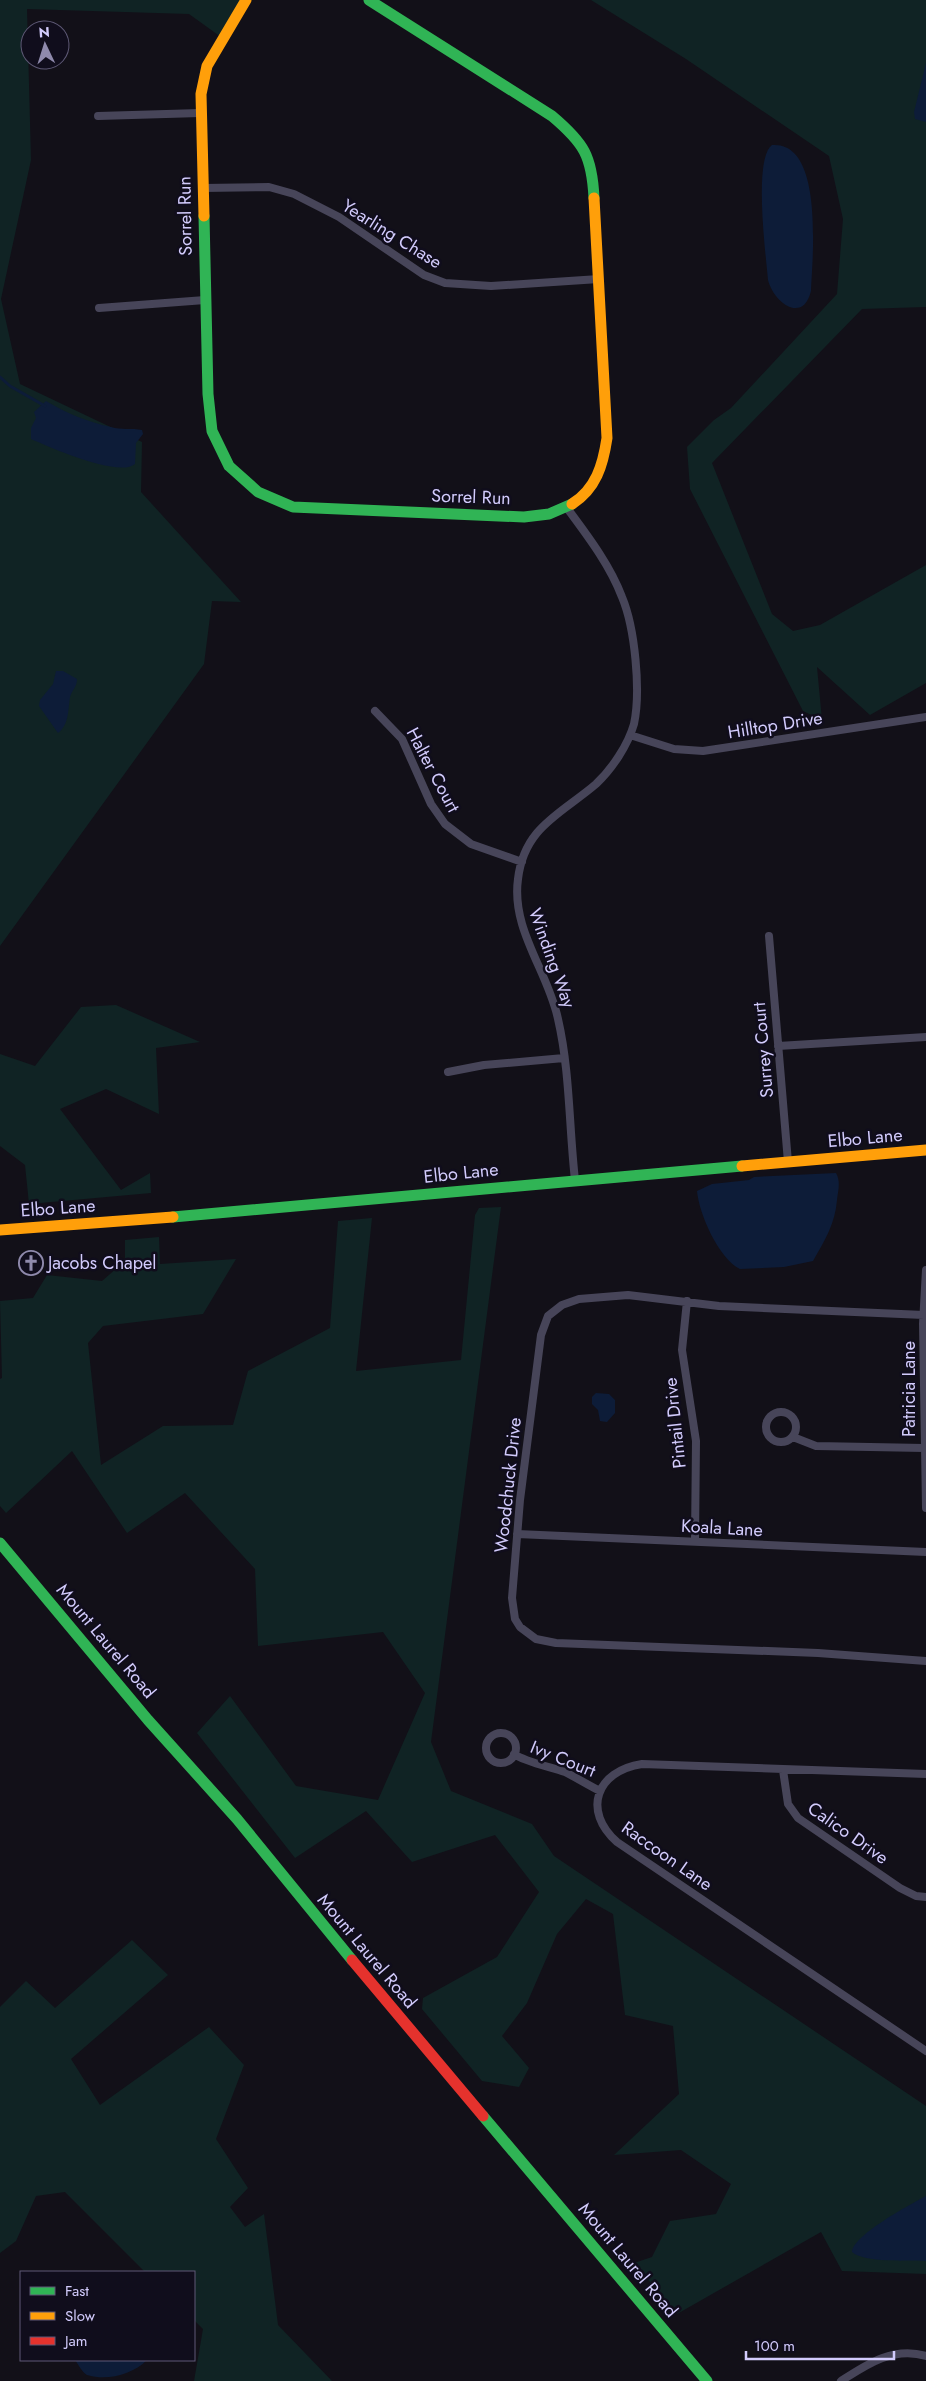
<svg xmlns="http://www.w3.org/2000/svg" width="926" height="2381" font-family="Jost,sans-serif">
  <rect width="100%" height="100%" fill="#121018"/>
  <path fill="#102324" d="M0,0h244l-23,37 -32,-23 -162,-5 4,151 -30,139 19,85 122,58 -1,50 100,110 -29,-1 -8,63 -204,282z
    M591,0h335v307l-64,2 -150,154 60,151 21,17 27,-6 106,-60v118l-56,32 -53,-48 5,53 -19,-9 -113,-222 -3,-42 27,-27 17,-12 106,-114 6,-75 -14,-63 -143,-97z
    M116,1005l84,37 -44,6 3,66 -53,-25 -46,20 61,81 29,-17 1,20 -122,11 -4,-39 -25,-19v-92l35,12 46,-59z
    M501,1207l-70,535 20,49 81,33 22,32 372,250v168l-84,-3 -21,-39 -144,82 -43,-51 18,-6 18,-36 46,-7 15,-30 -50,-34 -67,5 65,-61 -6,-68 -48,-11 -12,-101 -27,-15 -29,35 -30,69 -25,33 27,32 -10,19 -37,-6 -60,-72 1,-11 74,-41 42,-65 -44,-57 -83,27 -46,-51 -71,47 -98,-125 33,-37 66,90 82,14 47,-107 -42,-61 -125,14 -3,-77 -70,-76 -58,40 -55,-82 -66,62 -6,-7v-127l2,-1 -2,-77 33,-3 14,-23 55,6 23,-20v-21l34,-3 1,27 76,-5 -33,55 -100,12 -15,17 13,122 62,-39 70,-1 15,-54 82,-43 8,-107 34,-3 -16,153 105,-11 14,-145 4,-7z
    M132,1940l36,35 -97,84 29,46 109,-78 35,38 -28,74 32,49 -18,19 15,20 19,-13 14,111 54,56h-138l9,-52 -9,-9v-48h-49l-80,-80 -29,4 -20,45 -16,12v-246l26,-26 29,27z"/>
  <path fill="#0d1c38" d="M926,63v59l-11,-3 -1,-7z
    M772,145c53,-4 40,115 39,146 -8,33 -37,12 -43,-11 -2,-25 -15,-121 4,-135z
    M46,401c20,12 42,21 65,26 10,3 21,1 31,3l1,4 -7,9 -1,21c-16,14 -86,-17 -104,-25v-11l5,-10 -2,-6z
    M56,671h7l14,8c0,8 -5,11 -7,18 -2,13 -1,28 -12,36l-19,-27 1,-6 13,-16z
    M836,1173c5,9 2,17 1,27 -2,24 -12,40 -24,61l-29,6 -44,2c-21,-10 -41,-55 -43,-78l15,-7 37,-4 5,-3z
    M596,1393l13,1 6,6v13l-8,9 -7,-1 -2,-11 -6,-6v-7z
    M926,2196v65c-17,-1 -62,2 -74,-9 1,-17 59,-48 74,-56z
    M75,2360h72c-15,15 -40,21 -60,15 -6,-4 -8,-10 -12,-15z"/>
  <g fill="none" stroke-linecap="round" stroke-linejoin="round">
    <path stroke="#0d1c38" stroke-width="3" d="M0,377l10,9 35,20"/>
    <path stroke="#474559" stroke-width="8" d="M98,116l102,-3
      M203,188l66,-1 25,7 45,23 85,58 21,8 46,3 108,-7
      M99,308l106,-8
      M567,508c20,27 43,57 55,89 13,31 19,94 12,127 -6,21 -22,45 -38,60 -35,30 -72,43 -78,95 -7,51 30,92 40,140 12,52 11,108 17,161
      M375,711l27,28 29,65 14,20 26,20 51,18
      M630,735l44,14 29,2 223,-34
      M769,936l19,226
      M778,1046l148,-9
      M448,1072l36,-7 80,-7
      M926,1270l-3,54 3,184
      M687,1301l-5,49 14,91 -1,100
      M924,1315l-205,-9 -91,-11 -49,4 -17,6 -14,11 -7,19 -21,165 -8,98 3,21 5,8 16,12 20,4 262,10 108,8
      M766 1427a15 15 0 1 1 30 0a15 15 0 1 1-30 0Z
      M793,1437l23,9 108,2
      M517,1534l409,18
      M486 1748a15 15 0 1 1 30 0a15 15 0 1 1-30 0Z
      M514,1754c11,8 37,13 51,18 12,6 23,13 35,19
      M783,1770l5,34 10,14 102,70 16,8 10,1
      M926,1774l-284,-10c-46,7 -60,47 -25,78l309,209
      M841,2381c26,-17 53,-35 85,-25"/>
    <path stroke="#30b455" stroke-width="11" d="M369,0l183,116c32,27 40,40 42,82
      M204,216l4,178 4,37 17,35 29,26 35,15 231,10 25,-3 23,-10
      M173,1217l569,-51
      M0,1543l148,177 89,99 115,141
      M483,2116l224,265"/>
    <path stroke="#ff9f0a" stroke-width="11" d="M204,216l-3,-122 6,-28 39,-66
      M572,504c24,-15 31,-39 35,-66l-13,-240
      M742,1166l184,-16
      M0,1230l173,-13"/>
    <path stroke="#e5322d" stroke-width="11" d="M352,1960l131,156"/>
  </g>
  <defs>
    <symbol id="church-ring" viewBox="-11 -11 22 22"><circle r="9.5" fill="#100d1c" stroke="#8f8aac" stroke-width="1.5"/><path d="M-1.2-6h2.4v3.5h3.3v2.4h-3.3V6h-2.4V-.1h-3.3v-2.4h3.3Z" fill="#8f8aac"/></symbol>
  </defs>
  <g fill-rule="evenodd">
    <use href="#church-ring" x="17" y="1249" width="28" height="28"/>
  </g>
  <g text-anchor="middle" dominant-baseline="central" stroke-width="5" stroke-linejoin="round" paint-order="stroke">
    <g font-size="18" fill="#d2cbfc" stroke="#100d1c">
      <text transform="translate(185 216) rotate(-91)">Sorrel Run</text>
      <text transform="translate(392 234) rotate(32)">Yearling Chase</text>
      <text transform="translate(471 497) rotate(2)">Sorrel Run</text>
      <text transform="translate(775 725) rotate(-9)">Hilltop Drive</text>
      <text transform="translate(433 770) rotate(62)">Halter Court</text>
      <text transform="translate(552 958) rotate(70)">Winding Way</text>
      <text transform="translate(763 1050) rotate(-95)">Surrey Court</text>
      <text transform="translate(865 1138) rotate(-5)">Elbo Lane</text>
      <text transform="translate(461 1173) rotate(-6)">Elbo Lane</text>
      <text transform="translate(58 1208) rotate(-4)">Elbo Lane</text>
      <text transform="translate(909 1389) rotate(-90)">Patricia Lane</text>
      <text transform="translate(675 1423) rotate(-96)">Pintail Drive</text>
      <text transform="translate(508 1485) rotate(-84)">Woodchuck Drive</text>
      <text transform="translate(722 1528) rotate(3)">Koala Lane</text>
      <text transform="translate(106 1641) rotate(50)">Mount Laurel Road</text>
      <text transform="translate(563 1759) rotate(22)">Ivy Court</text>
      <text transform="translate(848 1833) rotate(35)">Calico Drive</text>
      <text transform="translate(667 1856) rotate(35)">Raccoon Lane</text>
      <text transform="translate(367 1951) rotate(50)">Mount Laurel Road</text>
      <text transform="translate(628 2260) rotate(50)">Mount Laurel Road</text>
    </g>
    <g font-size="18" fill="#d2cbfc" stroke="#100d1c" text-anchor="start">
      <text x="48" y="1263">Jacobs Chapel</text>
    </g>
  </g>
  <rect x="20" y="2271" width="175" height="90" fill="#100d1c" stroke="#5e5976"/>
  <rect x="30" y="2287" width="25" height="8" fill="#30b455" stroke="#5e5976"/>
  <text x="65" y="2296" font-size="15" fill="#d2cbfc">Fast</text>
  <rect x="30" y="2312" width="25" height="8" fill="#ff9f0a" stroke="#5e5976"/>
  <text x="65" y="2321" font-size="15" fill="#d2cbfc">Slow</text>
  <rect x="30" y="2337" width="25" height="8" fill="#e5322d" stroke="#5e5976"/>
  <text x="65" y="2346" font-size="15" fill="#d2cbfc">Jam</text>
  <g transform="translate(45 45) rotate(356)"><circle r="24" fill="#100d1c" stroke="#5e5976"/>
  <path d="M0-4L9 19L0 12L-9 19Z" fill="#8f8aac"/>
  <text y="-8" font-size="14" font-weight="bold" text-anchor="middle" fill="#d2cbfc">N</text>
  </g>
  <path d="M746 2351v8h148v-8" fill="none" stroke="#d2cbfc" stroke-width="2.5"/>
  <text x="754" y="2351" font-size="15" fill="#d2cbfc" stroke="#100d1c" stroke-width="4" paint-order="stroke">100 m</text>
</svg>
